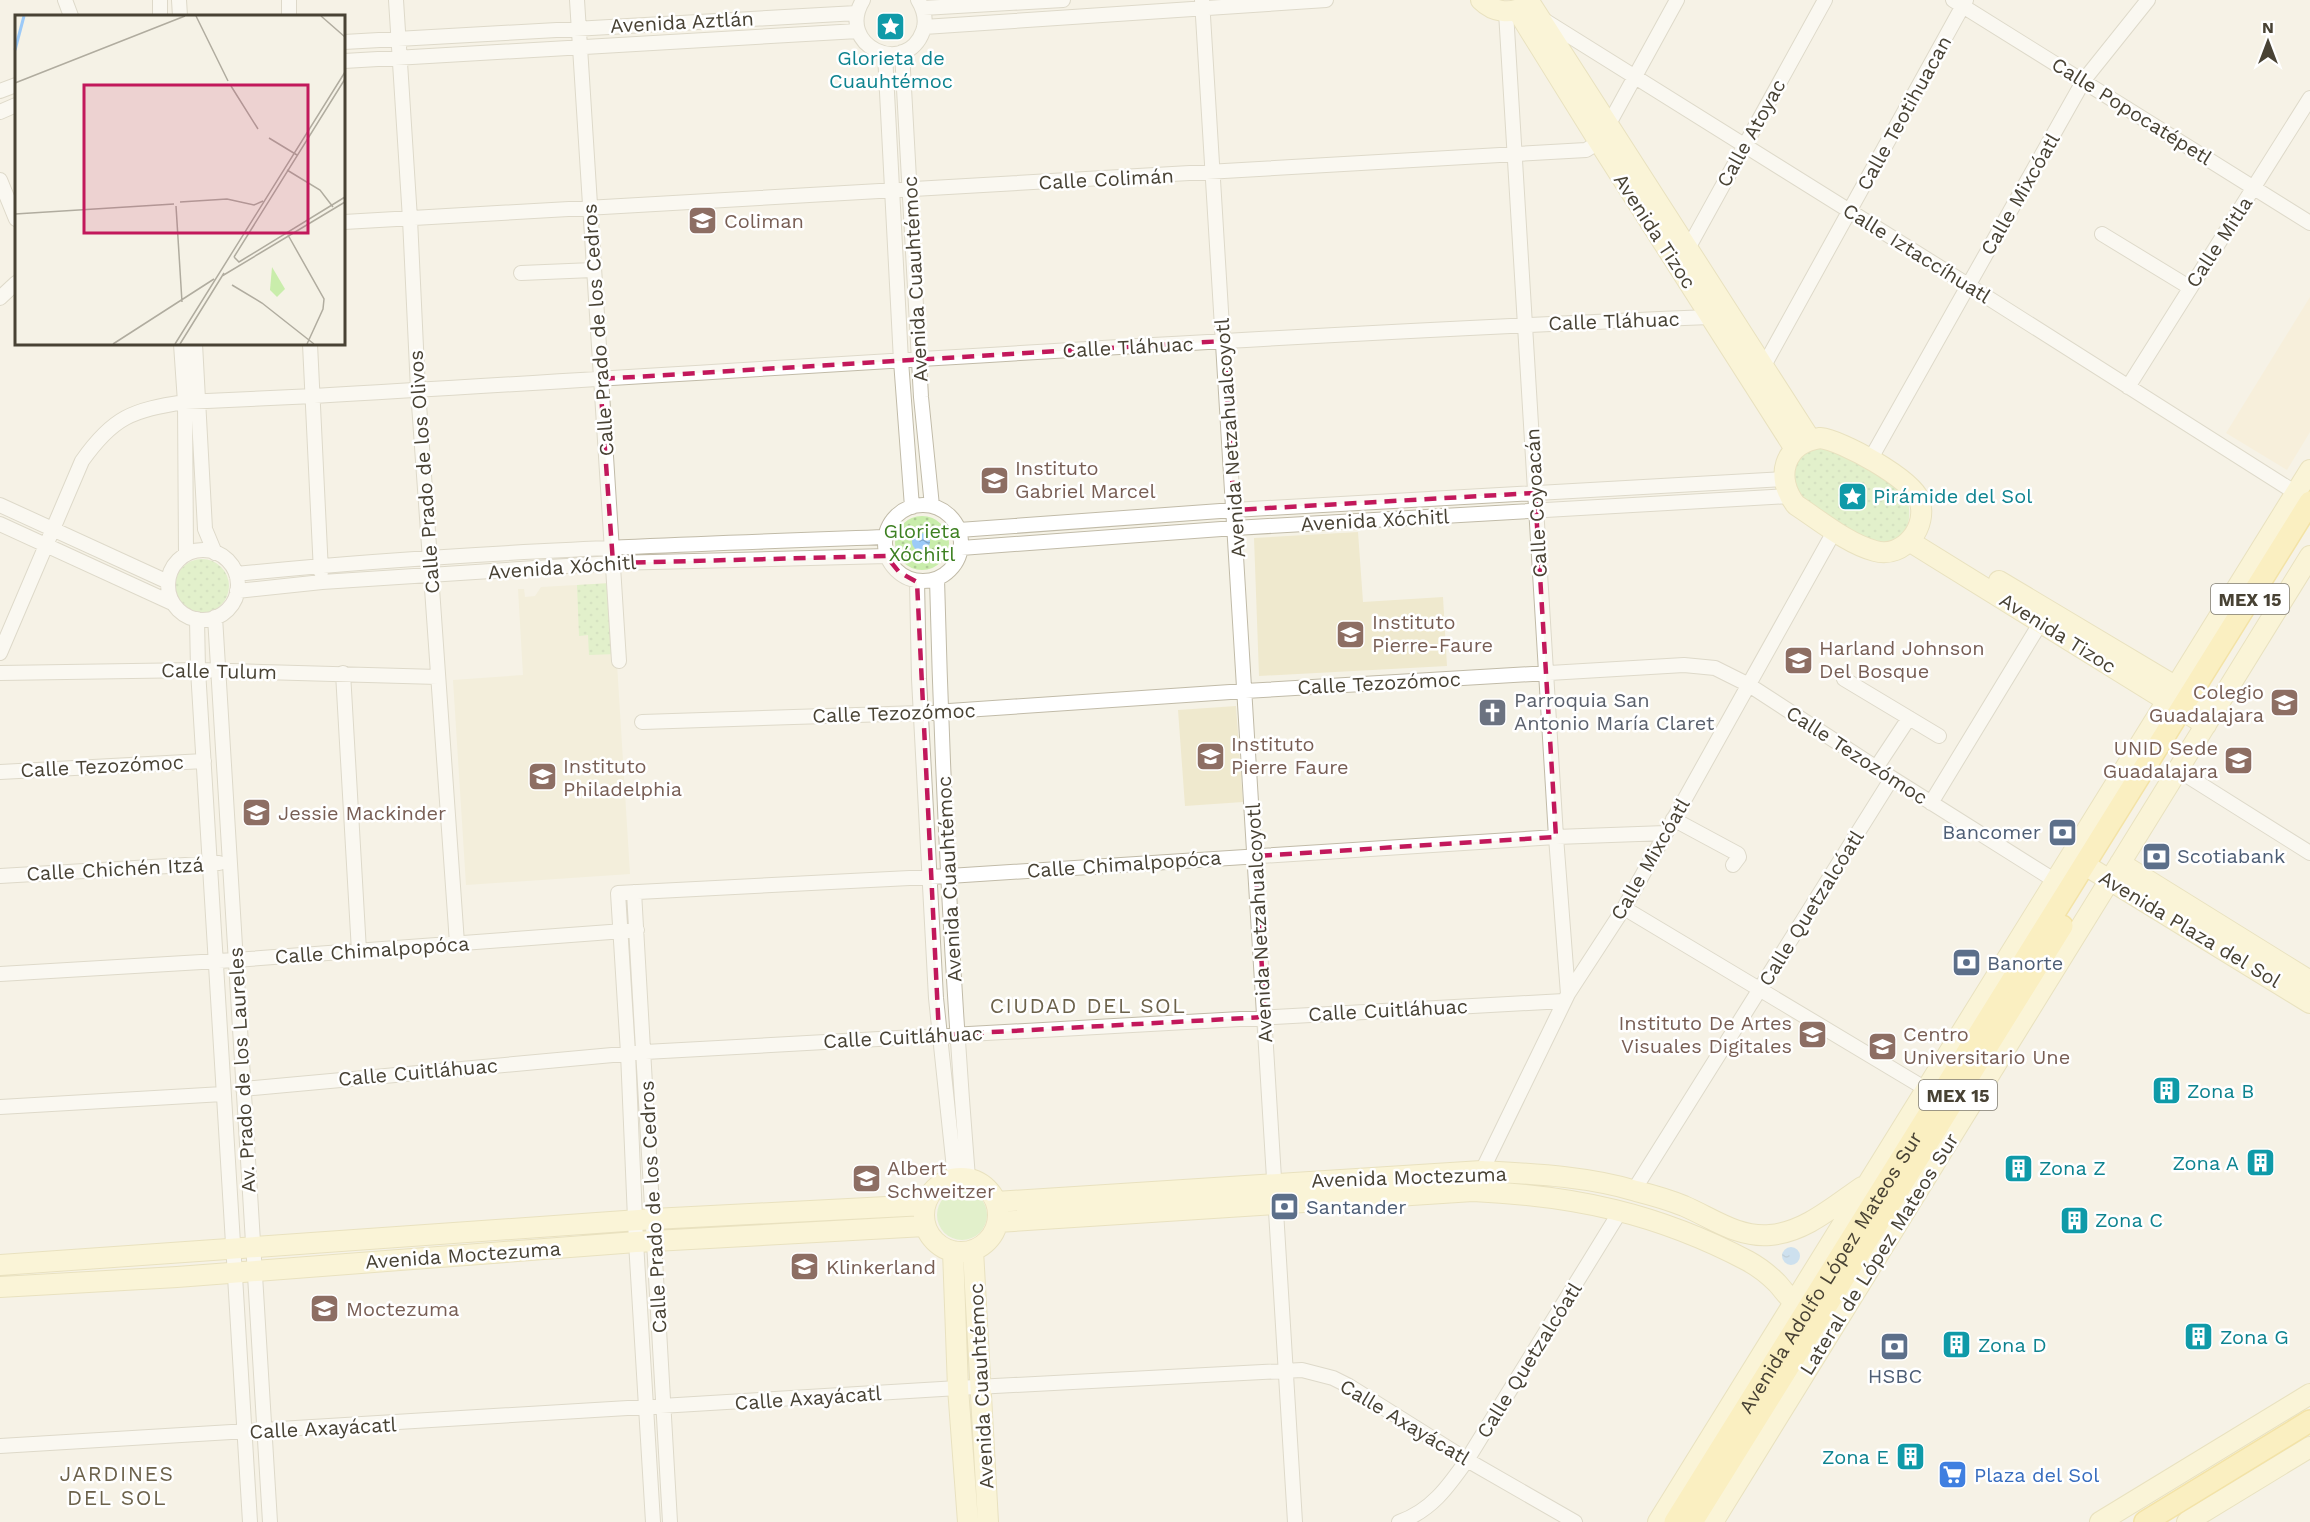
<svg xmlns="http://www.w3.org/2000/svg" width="2310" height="1522" font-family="'Work Sans',sans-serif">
  <defs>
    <pattern id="park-dots" width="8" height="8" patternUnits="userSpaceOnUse" patternTransform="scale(1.5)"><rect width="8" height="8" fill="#c9edab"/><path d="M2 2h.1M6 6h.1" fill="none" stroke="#aecc94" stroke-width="1.8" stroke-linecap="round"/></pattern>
    <pattern id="water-ripples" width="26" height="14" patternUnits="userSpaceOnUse" patternTransform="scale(1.5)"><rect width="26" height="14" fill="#9ccaf8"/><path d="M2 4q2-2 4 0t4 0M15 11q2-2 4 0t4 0" fill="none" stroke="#81a6ca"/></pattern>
  </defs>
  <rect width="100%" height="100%" fill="#f5f2e6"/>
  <path fill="#f9ebcf" d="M2310,297v135l-23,38 -61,-37z"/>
  <path fill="#efe9ce" d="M1358,532l5,70 80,-5 4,69 -188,10 -5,-138z
    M612,583l18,291 -164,11 -13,-205 70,-5 -5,-86h6l1,8 10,-1 6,-9z
    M1236,706l7,96 -58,4 -7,-96z"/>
  <path fill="#c9edab" d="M937 1215a25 25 0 1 1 50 0a25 25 0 1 1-50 0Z"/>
  <path fill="url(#park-dots)" d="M1830,445l76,48c9,29 0,55 -35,50l-73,-45c-6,-14 -9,-41 8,-49 6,-3 16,-3 24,-4z
    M895 543a27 27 0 1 1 54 0a27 27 0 1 1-54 0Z
    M175 586a27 27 0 1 1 54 0a27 27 0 1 1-54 0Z
    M612,583l4,71 -27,1 -1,-20 -9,1 -2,-51z"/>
  <path fill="url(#water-ripples)" d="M912 542a9 9 0 1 1 18 0a9 9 0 1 1-18 0Z
    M1782 1256a9 9 0 1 1 18 0a9 9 0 1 1-18 0Z"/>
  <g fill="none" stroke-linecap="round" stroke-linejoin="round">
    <defs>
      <path id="street" d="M65,0l6,16
        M160,0v16
        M179,0l1,16
        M289,0v16
        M396,0l14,219 8,171 39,553
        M577,0l42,661
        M863,0c-28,46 43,78 60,31 4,-11 1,-21 -5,-31
        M1202,0l93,1522
        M1953,0l357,223
        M923,8l140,-8
        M1506,12l50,825 12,157
        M1544,20l424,265 328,208
        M924,27l402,-27
        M344,42l513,-29
        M902,52l19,345 11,109
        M885,54l16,307 11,146
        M344,61l514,-30
        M0,91l16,-6
        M0,112l16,-7
        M0,180l16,39
        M344,222l1242,-72 13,-8 78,-142
        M2102,234l87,53
        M1685,254l140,-254
        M521,273l72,-3
        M0,298l16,-15
        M181,344l4,58 1,152
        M195,344l10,185 10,24
        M310,344l11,228
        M1761,371l205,-371
        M2128,387l182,-289
        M1870,460l214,-380 64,-80
        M885 543a38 38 0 1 1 76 0a38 38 0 1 1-76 0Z
        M0,505l168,77
        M0,524l172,79
        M959,530l275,-20 550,-31
        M961,548l274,-20 554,-32
        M168 585a35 35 0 1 1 70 0a35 35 0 1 1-70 0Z
        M236,574c216,-22 433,-29 649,-37
        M937,579c5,200 15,400 31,599
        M917,581l2,98 17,319 19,180
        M237,591l85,-9 291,-19 274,-7
        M215,617l55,905
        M197,619l1,51 52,852
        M0,653l82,-192c31,-44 50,-51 103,-59l129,-6c465,-27 930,-60 1396,-79l5,-4
        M0,673l198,-3 240,7
        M343,673l16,278
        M1844,679l95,57
        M642,722l278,-9 325,-22 439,-26 31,3 34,17 143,93 162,102
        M1876,768l33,-50
        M2178,770l132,83
        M0,772l204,-11
        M1931,803l110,-181
        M1673,819l65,35 1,3 -6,8
        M0,876l219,-13
        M634,892l36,630
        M1624,908l302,181
        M0,974l235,-14 402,-30
        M243,1089l402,-37 919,-51
        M0,1107l223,-13
        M1479,1177l89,-183 56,-86 211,-378
        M1634,1190l258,-412
        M0,1446l958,-58 344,-18 31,8 16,8 118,74 108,62
        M653,1522l-17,-280 -8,-189 -10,-160 331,-17 607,-39 110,-4
        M1399,1522c32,-11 49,-35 68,-62l154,-250"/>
      <path id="secondary" d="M1481,0c13,13 31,15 46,5
        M1530,3l280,436
        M1517,10l82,132 196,307
        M1820,438c22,2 91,41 99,61 10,27 -15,60 -44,52 -27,-7 -56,-31 -79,-46 -22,-27 -12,-62 24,-67z
        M1909,541l297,184
        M1999,581l216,129
        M2072,857l238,146
        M2120,863l190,118
        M924 1215a37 37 0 1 1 74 0a37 37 0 1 1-74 0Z
        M996,1202l486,-31c51,3 104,5 154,20 16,4 33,9 48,15 28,12 54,32 86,29 35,-3 64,-29 92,-48
        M998,1222l475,-31c102,5 184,22 275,70 11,6 20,13 29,22 9,10 14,19 26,26
        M973,1250l15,272
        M953,1251l5,137 10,134
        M0,1265l653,-46 272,-14
        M0,1287l177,-10 459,-35 289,-16
        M1658,1522l652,-1052
        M1713,1522l597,-966
        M2100,1522l210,-128
        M2187,1522l123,-75"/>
      <g id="primary">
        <path id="s1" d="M1675,1522l635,-1020"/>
        <path d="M1692,1522l370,-596"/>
        <path d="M2145,1522l165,-101"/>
      </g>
    </defs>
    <use href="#street" stroke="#c1bba8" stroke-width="16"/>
    <use href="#secondary" stroke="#d9cd91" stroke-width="22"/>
    <use href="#primary" stroke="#f0d059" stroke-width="24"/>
    <use href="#street" stroke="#fff" stroke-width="14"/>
    <use href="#secondary" stroke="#fff6c6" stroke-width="20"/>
    <use href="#primary" stroke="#ffea95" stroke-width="21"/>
  </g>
  <path d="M0 0H2310V1522H0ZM1224,341l10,169 301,-17 21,344 -301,19 10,161 -326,18 -22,-453 -18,-10 -13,-16 -273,7 -13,-184z" fill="#f5f2e6" fill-opacity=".55" fill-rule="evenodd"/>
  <path fill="none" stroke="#c2185b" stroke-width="4.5" stroke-dasharray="12 8" stroke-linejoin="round" d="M1224,341l10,169 301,-17 21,344 -301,19 10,161 -326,18 -22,-453 -18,-10 -13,-16 -273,7 -13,-184z"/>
  <defs>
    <symbol id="sight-square" viewBox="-11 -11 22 22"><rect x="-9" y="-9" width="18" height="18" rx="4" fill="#0f9aa8" stroke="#fff"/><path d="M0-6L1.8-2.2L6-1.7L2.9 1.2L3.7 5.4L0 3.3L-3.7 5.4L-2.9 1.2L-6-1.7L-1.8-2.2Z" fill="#fff"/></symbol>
    <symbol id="school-square" viewBox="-11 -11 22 22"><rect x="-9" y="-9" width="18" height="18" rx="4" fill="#8d6e63" stroke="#fff"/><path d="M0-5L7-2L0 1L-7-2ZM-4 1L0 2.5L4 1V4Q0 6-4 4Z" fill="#fff"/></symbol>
    <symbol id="church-square" viewBox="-11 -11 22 22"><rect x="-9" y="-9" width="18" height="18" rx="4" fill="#6b7280" stroke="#fff"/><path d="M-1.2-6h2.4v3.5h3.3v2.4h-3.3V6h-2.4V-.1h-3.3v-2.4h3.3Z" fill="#fff"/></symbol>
    <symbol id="bank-square" viewBox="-11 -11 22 22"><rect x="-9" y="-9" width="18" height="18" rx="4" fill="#5c6f8a" stroke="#fff"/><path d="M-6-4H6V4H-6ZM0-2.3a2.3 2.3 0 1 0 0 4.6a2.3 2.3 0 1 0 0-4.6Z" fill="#fff"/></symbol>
    <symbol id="university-square" viewBox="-11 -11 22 22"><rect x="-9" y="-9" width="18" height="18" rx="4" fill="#8d6e63" stroke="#fff"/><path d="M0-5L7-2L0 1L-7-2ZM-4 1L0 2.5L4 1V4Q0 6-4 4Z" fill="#fff"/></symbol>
    <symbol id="building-square" viewBox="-11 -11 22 22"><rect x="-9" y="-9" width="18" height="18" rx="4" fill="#0f9aa8" stroke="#fff"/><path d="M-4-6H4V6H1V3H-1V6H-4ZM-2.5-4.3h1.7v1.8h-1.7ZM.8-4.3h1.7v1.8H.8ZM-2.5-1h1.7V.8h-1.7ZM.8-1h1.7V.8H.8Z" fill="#fff"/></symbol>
    <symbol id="supermarket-square" viewBox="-11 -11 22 22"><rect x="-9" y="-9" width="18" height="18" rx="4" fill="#3f7fe0" stroke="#fff"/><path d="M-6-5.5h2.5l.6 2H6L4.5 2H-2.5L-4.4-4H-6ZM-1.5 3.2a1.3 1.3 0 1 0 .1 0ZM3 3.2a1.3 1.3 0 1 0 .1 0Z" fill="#fff"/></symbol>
  </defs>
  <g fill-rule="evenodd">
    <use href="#sight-square" x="874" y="10" width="33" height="33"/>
    <use href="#school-square" x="686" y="204" width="33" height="33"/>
    <use href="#school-square" x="978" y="464" width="33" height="33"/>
    <use href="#sight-square" x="1836" y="480" width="33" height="33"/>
    <use href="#school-square" x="1334" y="618" width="33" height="33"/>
    <use href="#school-square" x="1782" y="644" width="33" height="33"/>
    <use href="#school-square" x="2268" y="686" width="33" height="33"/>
    <use href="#church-square" x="1476" y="696" width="33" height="33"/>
    <use href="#school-square" x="1194" y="740" width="33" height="33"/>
    <use href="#school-square" x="2222" y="744" width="33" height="33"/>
    <use href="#school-square" x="526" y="760" width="33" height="33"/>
    <use href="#school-square" x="240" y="796" width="33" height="33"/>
    <use href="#bank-square" x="2046" y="816" width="33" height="33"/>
    <use href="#bank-square" x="2140" y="840" width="33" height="33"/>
    <use href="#bank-square" x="1950" y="946" width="33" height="33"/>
    <use href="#university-square" x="1796" y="1018" width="33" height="33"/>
    <use href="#university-square" x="1866" y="1030" width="33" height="33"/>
    <use href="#building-square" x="2150" y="1074" width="33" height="33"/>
    <use href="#building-square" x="2244" y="1146" width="33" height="33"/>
    <use href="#building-square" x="2002" y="1152" width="33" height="33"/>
    <use href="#school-square" x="850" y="1162" width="33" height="33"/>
    <use href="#bank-square" x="1268" y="1190" width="33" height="33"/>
    <use href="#building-square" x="2058" y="1204" width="33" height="33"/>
    <use href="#school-square" x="788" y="1250" width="33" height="33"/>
    <use href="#school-square" x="308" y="1292" width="33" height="33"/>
    <use href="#building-square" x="2182" y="1320" width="33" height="33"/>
    <use href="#building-square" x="1940" y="1328" width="33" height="33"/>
    <use href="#bank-square" x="1878" y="1330" width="33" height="33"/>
    <use href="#building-square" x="1894" y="1440" width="33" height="33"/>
    <use href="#supermarket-square" x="1936" y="1458" width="33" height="33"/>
  </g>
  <g text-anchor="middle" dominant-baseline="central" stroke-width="5" stroke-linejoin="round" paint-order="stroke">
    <g fill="#fff" stroke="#7f7b71" stroke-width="1.5">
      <rect x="2211" y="584" width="78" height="30" rx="4.5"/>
      <rect x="1919" y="1080" width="78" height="30" rx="4.5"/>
    </g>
    <g font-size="18" font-weight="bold" fill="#484234">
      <text x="2250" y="599">MEX 15</text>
      <text x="1958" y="1095">MEX 15</text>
    </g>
    <g font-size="20" fill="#484234" stroke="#fff">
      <text transform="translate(682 22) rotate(-3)">Avenida Aztlán</text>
      <text transform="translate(2132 111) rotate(32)">Calle Popocatépetl</text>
      <text transform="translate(1904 113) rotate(-61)">Calle Teotihuacan</text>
      <text transform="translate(1751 133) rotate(-61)">Calle Atoyac</text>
      <text transform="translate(1106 179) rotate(-3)">Calle Colimán</text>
      <text transform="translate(2020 194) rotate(-60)">Calle Mixcóatl</text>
      <text transform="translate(1655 231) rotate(57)">Avenida Tizoc</text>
      <text transform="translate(2219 242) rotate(-57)">Calle Mitla</text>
      <text transform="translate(1917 253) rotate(32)">Calle Iztaccíhuatl</text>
      <text transform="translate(915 279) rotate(-93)">Avenida Cuauhtémoc</text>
      <text transform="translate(1614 321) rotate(-2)">Calle Tláhuac</text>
      <text transform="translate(598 330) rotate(-94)">Calle Prado de los Cedros</text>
      <text transform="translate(1128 347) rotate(-3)">Calle Tláhuac</text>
      <text transform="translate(1230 438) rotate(-94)">Avenida Netzahualcoyotl</text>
      <text transform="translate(424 472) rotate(-94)">Calle Prado de los Olivos</text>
      <text transform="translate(1536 503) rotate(-93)">Calle Coyoacán</text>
      <text transform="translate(1375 520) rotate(-3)">Avenida Xóchitl</text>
      <text transform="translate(562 567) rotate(-4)">Avenida Xóchitl</text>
      <text transform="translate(2058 633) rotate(32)">Avenida Tizoc</text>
      <text transform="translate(219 671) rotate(1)">Calle Tulum</text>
      <text transform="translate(1379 683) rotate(-3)">Calle Tezozómoc</text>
      <text transform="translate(894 713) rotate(-2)">Calle Tezozómoc</text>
      <text transform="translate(1857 755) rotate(33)">Calle Tezozómoc</text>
      <text transform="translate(102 766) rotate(-3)">Calle Tezozómoc</text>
      <text transform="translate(1650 859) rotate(-60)">Calle Mixcóatl</text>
      <text transform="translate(1124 864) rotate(-4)">Calle Chimalpopóca</text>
      <text transform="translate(115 869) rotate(-3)">Calle Chichén Itzá</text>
      <text transform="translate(949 879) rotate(-93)">Avenida Cuauhtémoc</text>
      <text transform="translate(1811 908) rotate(-58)">Calle Quetzalcóatl</text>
      <text transform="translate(1259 923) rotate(-93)">Avenida Netzahualcoyotl</text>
      <text transform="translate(2190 929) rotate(31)">Avenida Plaza del Sol</text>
      <text transform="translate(372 950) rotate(-4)">Calle Chimalpopóca</text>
      <text transform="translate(1388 1010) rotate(-3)">Calle Cuitláhuac</text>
      <text transform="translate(903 1037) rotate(-3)">Calle Cuitláhuac</text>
      <text transform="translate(242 1070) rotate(-93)">Av. Prado de los Laureles</text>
      <text transform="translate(418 1072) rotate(-5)">Calle Cuitláhuac</text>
      <text transform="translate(1409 1177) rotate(-2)">Avenida Moctezuma</text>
      <text transform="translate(653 1207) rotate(-93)">Calle Prado de los Cedros</text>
      <text transform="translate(1879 1254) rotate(-58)">Lateral de López Mateos Sur</text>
      <text transform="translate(463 1255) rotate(-4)">Avenida Moctezuma</text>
      <text stroke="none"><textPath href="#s1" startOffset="294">Avenida Adolfo López Mateos Sur</textPath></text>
      <text transform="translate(1529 1360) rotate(-58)">Calle Quetzalcóatl</text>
      <text transform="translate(981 1386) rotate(-93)">Avenida Cuauhtémoc</text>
      <text transform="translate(808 1398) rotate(-4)">Calle Axayácatl</text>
      <text transform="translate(1405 1422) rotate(31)">Calle Axayácatl</text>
      <text transform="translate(323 1428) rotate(-3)">Calle Axayácatl</text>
    </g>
    <g font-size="20" fill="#0d838f" stroke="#fff" text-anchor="start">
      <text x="891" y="58" text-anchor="middle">Glorieta de<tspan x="891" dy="23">Cuauhtémoc</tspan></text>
      <text x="1873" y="496">Pirámide del Sol</text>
      <text x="2187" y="1091">Zona B</text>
      <text x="2239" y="1163" text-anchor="end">Zona A</text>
      <text x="2039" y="1168">Zona Z</text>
      <text x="2095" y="1220">Zona C</text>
      <text x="2220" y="1337">Zona G</text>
      <text x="1978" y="1345">Zona D</text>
      <text x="1889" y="1457" text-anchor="end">Zona E</text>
    </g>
    <g font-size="20" fill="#785e54" stroke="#fff" text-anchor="start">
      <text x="724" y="221">Coliman</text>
      <text x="1015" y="468">Instituto<tspan x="1015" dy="23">Gabriel Marcel</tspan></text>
      <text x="1372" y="622">Instituto<tspan x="1372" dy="23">Pierre-Faure</tspan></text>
      <text x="1819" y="648">Harland Johnson<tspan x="1819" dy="23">Del Bosque</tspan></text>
      <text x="2264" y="692" text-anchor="end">Colegio<tspan x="2264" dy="23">Guadalajara</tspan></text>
      <text x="1231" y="744">Instituto<tspan x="1231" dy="23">Pierre Faure</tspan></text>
      <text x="2218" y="748" text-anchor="end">UNID Sede<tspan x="2218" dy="23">Guadalajara</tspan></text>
      <text x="563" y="766">Instituto<tspan x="563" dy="23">Philadelphia</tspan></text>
      <text x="278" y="813">Jessie Mackinder</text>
      <text x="1792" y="1023" text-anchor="end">Instituto De Artes<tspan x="1792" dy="23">Visuales Digitales</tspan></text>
      <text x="1903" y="1034">Centro<tspan x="1903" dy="23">Universitario Une</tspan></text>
      <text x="887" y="1168">Albert<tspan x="887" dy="23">Schweitzer</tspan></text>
      <text x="826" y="1267">Klinkerland</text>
      <text x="346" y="1309">Moctezuma</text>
    </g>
    <g font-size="20" fill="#3d8021" stroke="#fff">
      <text x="922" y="531">Glorieta<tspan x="922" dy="23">Xóchitl</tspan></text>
    </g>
    <g font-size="20" fill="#5b616d" stroke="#fff" text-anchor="start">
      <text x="1514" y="700">Parroquia San<tspan x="1514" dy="23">Antonio María Claret</tspan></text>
    </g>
    <g font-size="20" fill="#4e5e75" stroke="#fff" text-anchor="start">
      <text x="2041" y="832" text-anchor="end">Bancomer</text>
      <text x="2177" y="856">Scotiabank</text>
      <text x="1987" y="963">Banorte</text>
      <text x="1306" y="1207">Santander</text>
      <text x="1895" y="1376" text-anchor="middle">HSBC</text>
    </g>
    <g font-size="20" fill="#366cbe" stroke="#fff" text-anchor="start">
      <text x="1974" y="1475">Plaza del Sol</text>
    </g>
    <g font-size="21" letter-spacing="1.5" fill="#6c624b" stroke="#fff">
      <text x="1088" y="1005">CIUDAD DEL SOL</text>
      <text x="117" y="1473">JARDINES<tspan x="117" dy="24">DEL SOL</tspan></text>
    </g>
  </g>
  <g transform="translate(15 15)">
    <rect width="330" height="330" fill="#f5f2e6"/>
    <path d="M257,252l13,22 -8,8 -7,-7z" fill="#c9edab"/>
    <path fill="none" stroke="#9ccaf8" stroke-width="3" d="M0,35l9,-34"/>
    <path fill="none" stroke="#b0ac9f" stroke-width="1.5" d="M181,1l32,65M306,1l24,21M0,68l170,-67M216,71l27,43M254,123l28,17M272,155l33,20 13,17M165,187l47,-3 27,6 9,-4M161,191l6,96M0,199l159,-10M273,220l36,64 -1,10 -16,35M219,242l111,-178M219,242l5,5 106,-65M207,261l123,-74M217,270l30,18 52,41M98,329l101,-65M160,329l170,-272M165,329l44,-71"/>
    <path fill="#c2185b" fill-opacity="0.15" stroke="#c2185b" stroke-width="3" d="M69,70h224v148h-224z"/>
    <rect width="330" height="330" fill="none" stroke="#484234" stroke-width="3"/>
  </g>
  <g transform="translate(2268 42)" stroke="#ffffff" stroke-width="4.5" paint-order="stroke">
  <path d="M0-4.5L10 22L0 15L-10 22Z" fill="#484234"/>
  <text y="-9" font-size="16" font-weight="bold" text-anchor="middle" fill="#484234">N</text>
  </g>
</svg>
